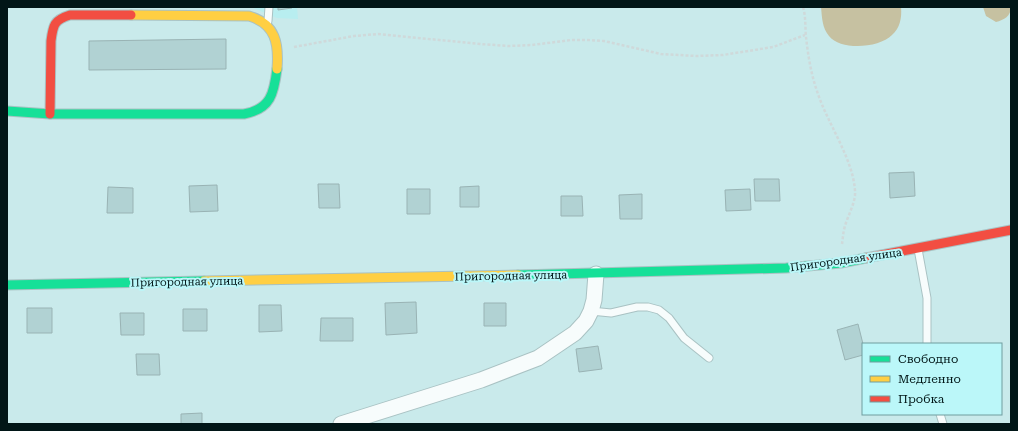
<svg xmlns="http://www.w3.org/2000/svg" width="1018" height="431" font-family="'Roboto Serif',serif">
  <rect width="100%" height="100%" fill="#c9eaeb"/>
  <path fill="#b8eef0" d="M251,7h46l1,12 -21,-1z"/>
  <path fill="#c6c1a1" d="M821,7h80c1,11 -1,21 -9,28 -13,13 -51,16 -63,1 -7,-8 -7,-19 -8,-29z
    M983,7h28c0,9 -7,13 -15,15l-10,-6z"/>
  <path fill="#b1d2d3" stroke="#99b3b4" d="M278,7h14v1l-14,2z
    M226,39v30l-137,1v-29z
    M914,172l1,24 -25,2 -1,-25z
    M754,179h25l1,22h-25z
    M318,184h21l1,24h-21z
    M217,185l1,26 -28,1 -1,-26z
    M479,186v21h-19v-20z
    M108,187l25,1v25h-26z
    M407,189h23v25h-23z
    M750,189l1,21 -25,1 -1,-21z
    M642,194v25h-22l-1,-24z
    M561,196h21l1,20h-22z
    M416,302l1,31 -31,2 -1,-32z
    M484,303h22v23h-22z
    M259,305h22l1,26 -23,1z
    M27,308h25v25h-25z
    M183,309h24v22h-24z
    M120,313h24v22h-23z
    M321,318h32v23h-33z
    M858,324l5,20v11l-18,5 -8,-30z
    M598,346l4,23 -23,3 -3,-23z
    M136,354h23l1,21h-23z
    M202,413v11h-21v-10z"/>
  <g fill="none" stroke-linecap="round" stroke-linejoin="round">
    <defs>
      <path id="lane" d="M268,21l1,-14
        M918,249l9,49v46
        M591,311l20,2 26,-6h11l11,3 10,8 15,20 25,20
        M940,414l3,10"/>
      <path id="street" d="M341,424l140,-44 57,-22 37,-25 11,-12 5,-10 3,-11 2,-26"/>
      <path id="fast" d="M7,111l43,3h194c27,-5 30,-21 33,-45
        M518,275l268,-7 55,-5 25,-5
        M7,285l197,-4"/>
      <path id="slow" d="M131,15l118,1c27,8 30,28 28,53
        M204,281l314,-6"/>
      <path id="jam" d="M50,114l1,-73c2,-16 3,-21 19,-26h61
        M866,258l145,-28"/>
    </defs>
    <use href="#lane" stroke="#a9c2c3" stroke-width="9"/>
    <use href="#street" stroke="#a9c2c3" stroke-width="17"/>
    <use href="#fast" stroke="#a9c2c3" stroke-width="11"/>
    <use href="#slow" stroke="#a9c2c3" stroke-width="11"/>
    <use href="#jam" stroke="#a9c2c3" stroke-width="11"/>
    <path stroke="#cfd9da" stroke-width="2.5" stroke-dasharray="3 2" stroke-linecap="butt" d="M803,7c3,10 2,20 3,30 2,18 5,37 11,54 10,32 36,67 38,100 1,11 -7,24 -10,35 -2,6 -2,12 -3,18
      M294,47l60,-11 24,-2 102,10 29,2 23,-1 39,-5h17l16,1 57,13 35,2 27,-1 50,-8 32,-12"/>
    <use href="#lane" stroke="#f7fcfc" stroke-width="7"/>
    <use href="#street" stroke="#f7fcfc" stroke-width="15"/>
    <use href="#fast" stroke="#16e098" stroke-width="9"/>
    <use href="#slow" stroke="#ffcf43" stroke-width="9"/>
    <use href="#jam" stroke="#f24e42" stroke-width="9"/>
  </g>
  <g text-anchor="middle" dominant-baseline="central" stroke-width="4" stroke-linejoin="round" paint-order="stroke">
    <g font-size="11" fill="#011617" stroke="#bbf7f9">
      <text transform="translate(846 260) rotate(-8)">Пригородная улица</text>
      <text transform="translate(511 276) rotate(-1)">Пригородная улица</text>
      <text transform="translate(187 282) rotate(-1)">Пригородная улица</text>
    </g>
  </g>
  <rect width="1018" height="431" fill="none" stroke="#011617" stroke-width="16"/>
  <rect x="862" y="343" width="140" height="72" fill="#bbf7f9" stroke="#719d9f"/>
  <rect x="870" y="356" width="20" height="6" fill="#16e098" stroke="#719d9f"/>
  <text x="898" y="363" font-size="12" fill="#011617">Свободно</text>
  <rect x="870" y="376" width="20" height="6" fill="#ffcf43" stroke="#719d9f"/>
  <text x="898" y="383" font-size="12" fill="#011617">Медленно</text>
  <rect x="870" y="396" width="20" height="6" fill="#f24e42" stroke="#719d9f"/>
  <text x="898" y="403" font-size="12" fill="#011617">Пробка</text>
</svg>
